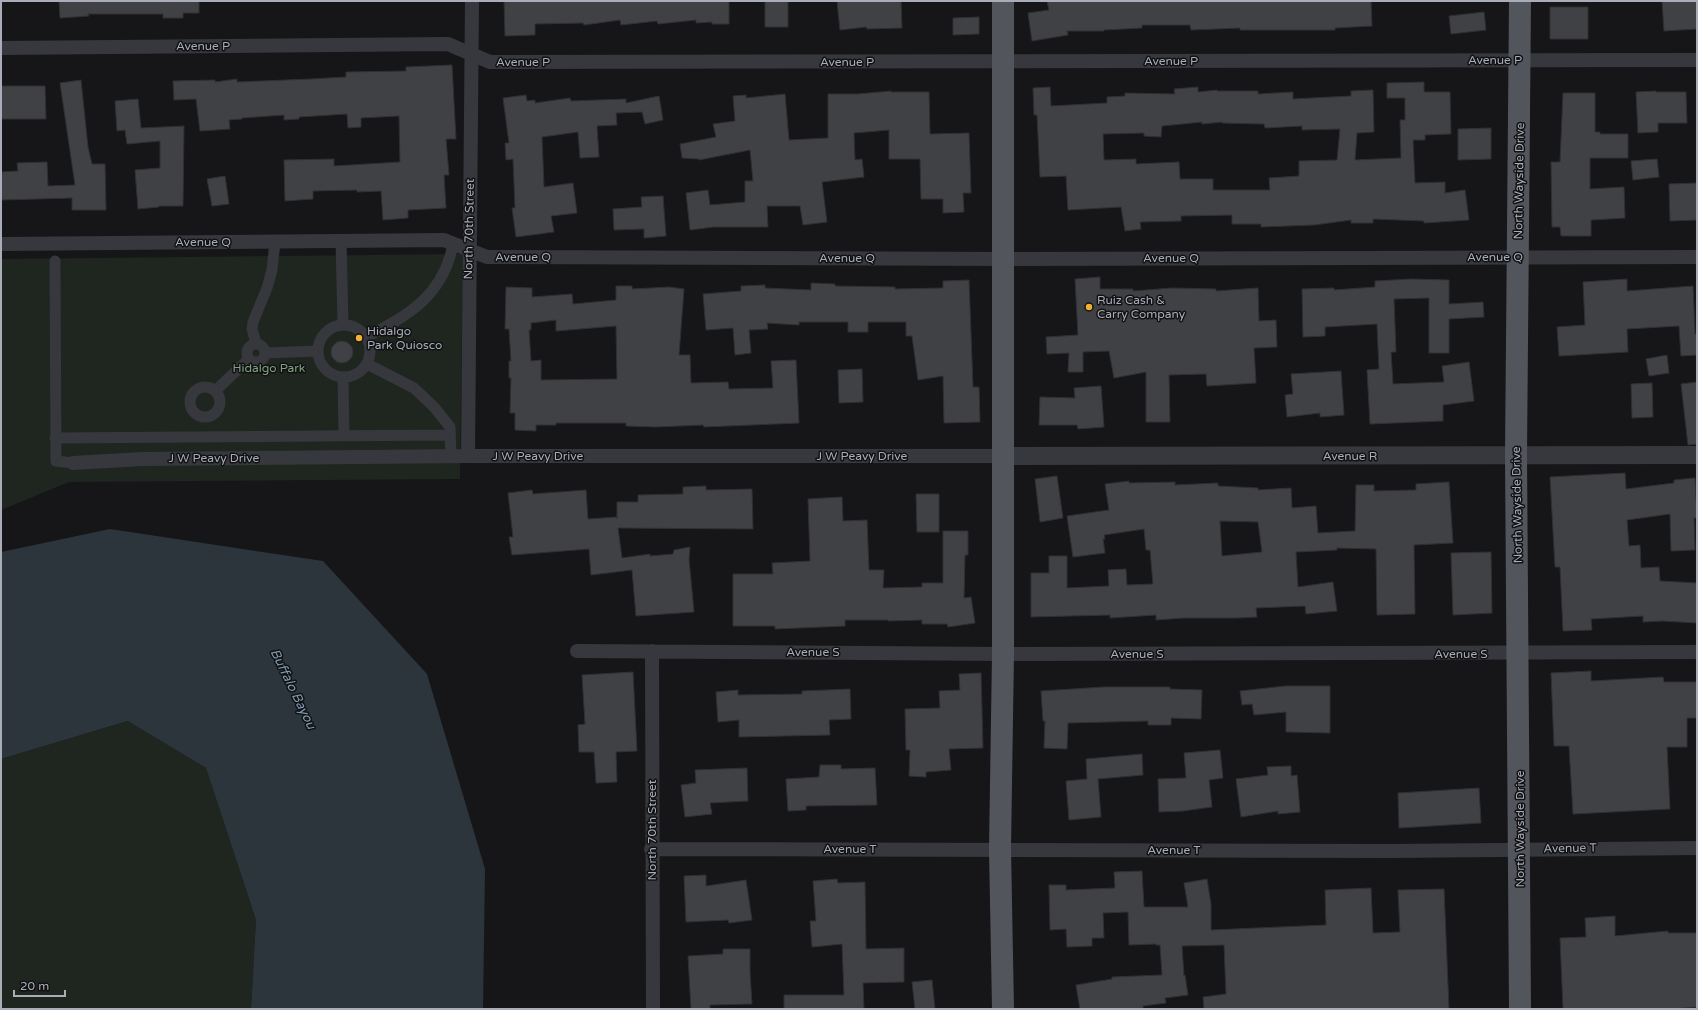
<svg xmlns="http://www.w3.org/2000/svg" width="1698" height="1010" font-family="'Varela Round',sans-serif">
  <rect width="100%" height="100%" fill="#161618"/>
  <path fill="#1e261f" d="M463,254l-3,225 -391,3 -68,28v-251z
    M129,721l77,47 50,152 -5,89h-250v-250z"/>
  <path fill="#2c353c" d="M110,529l213,32 104,113 58,195 -2,140h-232l5,-89 -50,-152 -78,-47 -127,38v-207z"/>
  <path fill="#404145" stroke="#303034" fill-rule="evenodd" d="M59,1h140v12h-16v5h-20v-4h-75l1,2 -29,2z
    M504,1h225v23h-17v-2l-16,1v-3l-38,4 -1,-3 -36,4 -1,-5 -36,5 -1,-2 -48,1v11l-30,1z
    M765,1h23v26h-23z
    M837,1h64l1,27 -35,1 -1,-2 -26,3z
    M1047,1h324l1,25 -37,2v2h-95v-2l-49,2 -1,-5h-48v3l-38,2v1h-37l1,4 -36,6 -4,-28 21,-3z
    M1662,1h35v28l-33,2z
    M1550,7h38v32h-38z
    M1484,12l2,18 -35,4 -2,-18z
    M979,17v17l-26,1v-17z
    M452,65l4,74h-10l3,36h-5l2,33 -38,2v8l-25,2 -2,-29 -24,1v-2l-44,1v8l-28,2 -1,-41 50,-1v7l66,-4 -1,-46 -38,2v9l-13,1 -1,-14 -48,3v2l-15,1v-5l-42,3v1l-13,1 1,9 -30,2 -4,-32 -22,1 -1,-19 42,-1v2l22,-3v3l74,-3 35,-2v-5l60,-1v-4z
    M81,80l7,67 4,17h13l1,46h-34v-12l-71,2v-28l17,-1 -1,-8 30,-1 1,24 27,-1 -15,-102z
    M1424,82v10h26l1,42 -26,1v5h-12l2,43 30,-1v11l20,-3 4,30 -45,3v-2l-51,-2v4h-22v-3l-37,5 -53,2v-3h-29v-9l-51,1v5l-41,1 1,7 -16,2 -4,-24 -53,3 -2,-34 -26,1 -3,-62h-3l-1,-27 17,-1 1,19 56,-3v-6l18,-1v-3l50,1 -1,-5 24,-2v5l19,-2v1h41v3l35,-2v7l58,-3v-5l22,-1 1,42 -17,1 -2,27 46,-2 -1,-38h5v-22h-18v-15zM1202,122v2l20,-2v1l42,1 1,4 37,-2v4l38,-1 -3,31 -38,1v15l-30,2 1,12h-57v-11h-33l-1,-17 -43,2v-5l-32,1 -1,-26 41,-1v3l17,1 1,-11z
    M1,86h44l1,33h-45z
    M891,91v1h38l1,42 39,-1 2,60h-8l1,19 -21,1v-14h-22l-1,-40h-31v-29l-35,3 1,27 7,-1 2,18 -42,5 5,40 -24,3 -3,-19h-33l1,21h-54l-24,3 -4,-37 22,-3 2,15 35,-3v-21h8l-3,-31 -51,10v-1l-17,-1 -2,-14 36,-7 -3,-13 22,-3 -2,-25 13,-1v3l39,-4 4,46 39,-2v-44h30z
    M1656,91v1h30l1,31h-29v9l-20,1 -2,-41z
    M1563,93h32v39h5v2h28v24h-38v31l34,-2 1,31 -34,2v16h-30l-1,-9h-8l-1,-65h9z
    M526,95l1,6 8,-1v3l35,-5 1,3 55,-2v4l33,-7 4,24 -18,4 -3,-12 -26,1 1,12 -20,1 2,31 -19,1 -2,-26 -36,5 2,50 29,-4 4,30 -26,3 3,16 -38,5 -4,-29h3l-2,-49 -7,1 -1,-17h4l-6,-45z
    M138,99l3,29 43,-2 -1,80h-24v1l-21,2 -3,-39 25,-2v-27l-33,3 -2,-14 -8,1 -2,-30z
    M1491,128v31l-33,1v-31z
    M1657,159l2,18 -26,3 -2,-19z
    M225,176l4,28 -17,2 -5,-27z
    M1697,183v37l-27,1 -1,-37z
    M663,196l3,40 -22,2v-9l-30,1 -1,-21 29,-2 -1,-10z
    M1100,277v12h33v2l39,-3 44,1v2l42,-3 1,33 17,-1 1,27 -23,1 2,35 -49,3 -1,-12 -37,1 1,47h-24v-50l-32,6 -5,-27 -26,1v20h-15l1,-19 -22,1 -1,-17 32,-2 -3,-56z
    M1411,279l38,1v24l34,-2 1,15 -35,2v34h-20v-55l-35,1 2,53h-5l2,32 51,-2 -2,-16 27,-4 5,39 -31,4v16l-73,3 -3,-54 12,-1 -2,-45 -52,3v9l-22,1 -1,-48 32,-1v2l41,-3v-6z
    M1627,279v12l66,-5 2,48h2v21l-16,1 -2,-30 -52,3 1,23 -69,4 -2,-29 28,-2 -2,-43z
    M969,280l4,107h6l1,35 -36,1 -1,-47 -25,4 -6,-44h-6v-14h-38v10h-20v-10h-49v3l-32,-2 1,6 -19,1 2,23 -16,2 -2,-27 -27,2 -3,-36 38,-3v-5l24,-1v3l46,2v-7l24,1v2l60,1v2l48,-1v-7z
    M616,286h16v3l37,-2 15,2 -5,66h11l1,28 37,-1 1,7 44,-1 -2,-27 25,-1 3,63 -95,4 -1,-2 -47,2 -30,-1v-3h-70v2h-20v6l-21,-1v-17h-5l1,-35h-2v-17h2l-2,-32h-4l1,-42 26,1v9l40,-3 1,10 43,-4zM556,320v11l60,-5 1,53 -76,1v-20l-10,1 -2,-31h2v-7z
    M331 352a11 11 0 1 1 22 0a11 11 0 1 1-22 0Z
    M1667,355l2,18 -20,3 -3,-17z
    M862,369l1,33 -24,1 -1,-33z
    M1341,371l3,44 -24,2v-4l-33,4 -2,-22 8,-1 -2,-20z
    M1697,382v62l-9,1 -7,-61z
    M1652,383l1,34 -21,1 -1,-34z
    M1101,386l3,41 -26,2 -1,-4h-38l1,-28 35,1 -1,-10z
    M1625,473l1,16 48,-6v-3l21,-2 2,40h-3l1,32 -24,1 -1,-37 -43,6 2,26 11,-1 1,23 18,-1 1,14 37,2v40l-35,-2 -19,1v-6l-52,3 1,11 -29,1 -3,-64h-5l-5,-90z
    M1057,476l6,42 -23,4 -5,-43z
    M1129,481v2l46,-1v3l43,-2v3l40,2v2l33,-2 1,20 24,-2 2,27 37,-2 1,-46h18v6l42,-1v-6l33,-2 4,61 -39,2 1,69 -38,1 -1,-66 -39,-1v2l-41,2 2,35 35,-5 4,29 -31,3 -1,-8 -49,2 1,9 -20,1h-53l-28,2v-5l-46,3v-3l-79,2v-44h18v-17h18v32l42,-2 -1,-16 18,-1 1,16 26,-1 -3,-34h-4l-2,-21 -40,6 1,4h-2l2,14 -32,4 -6,-41 42,-6 -4,-26zM1220,521l38,1 4,30 -40,4z
    M706,486v4l46,-1 1,40 -135,-1 4,30 28,-4v2l23,-2 1,-4 16,-3 -1,12 5,53 -58,4 -4,-46 -41,5 -2,-26 -77,6 -3,-18h4l-5,-44 24,-3 1,4 53,-4 2,29 29,-2v2v-17h21v-7l45,-1v-7z
    M916,494h23v38h-22z
    M842,497l1,24 24,-1 2,50h15l-1,18 39,-1v-4h21v-52h25v24h-3l-1,43 7,-1 4,26 -27,4 -1,-3h-25v-4l-34,1v-1h-43v6l-70,3v-3h-42v-52h40l-1,-11 38,-2 -2,-62z
    M1491,552l1,61 -39,2 -2,-62z
    M1591,671v10l72,-4 1,5h33v36h-10v29h-20l3,62 -97,5 -4,-68h-15l-3,-73z
    M633,672l4,79 -21,1 1,30 -21,1 -2,-31h-15l-1,-27 7,-1 -3,-49z
    M981,673l2,75 -34,1 2,21 -25,2v5l-17,-1 1,-26h-4l-1,-41 35,-1 -1,-17 21,-1 -1,-16z
    M1285,686h45v47l-44,-1v-20l-32,3 -2,-11 -10,1 -2,-14z
    M1104,687h66v2l32,1 -1,29 -30,-1v7h-23v-4l-80,2 -1,26 -23,-1 1,-27h-2l-2,-30z
    M850,689l1,30 -22,1 1,15 -91,2v-17l-21,2 -2,-30 22,-2v5l64,-1v-3z
    M1220,750l3,28 -14,2 3,27 -29,4 -24,1 -1,-33 28,-1 -2,-25z
    M1142,754l1,21 -45,4 3,38 -32,3 -3,-39 21,-2 -1,-20z
    M820,765h21v4l34,-1 2,37 -71,1v4l-18,1 -2,-32 33,-2z
    M1291,766v10l6,-1 3,37 -22,2v-3l-37,6 -5,-38 32,-4 -1,-8z
    M747,768l1,33 -38,2 2,11 -27,3 -4,-32 15,-2 -1,-13z
    M1479,788l2,35 -82,5 -1,-35z
    M1142,871l2,36h44l-4,-24 23,-4 4,25v26l115,-5 -1,-35 46,-2 2,45 27,-1 -2,-42 46,-1 5,120h-245l-1,-12 23,-3 -2,-49 -42,1 2,30 1,-1 3,20 -23,3 1,5 -23,3v3h-63l-4,-24 36,-6v-2l50,-2 -2,-30h-4v-1l-27,1 -1,-33 -25,1 1,25h-12v8l-25,1 -1,-18 -16,1 -1,-45h17v5l49,-2 -1,-16z
    M706,875v11l40,-6 6,40 -23,3 -1,-3 -42,2 -2,-46z
    M837,879l1,4 27,-1 1,67 38,-1v34l-41,1 1,26h-80v-14h60l-2,-51 -30,3 -2,-26h6l-3,-40z
    M1615,916v20l53,-5v2h29v74l-23,2h-111l-3,-71 26,-1 -1,-19z
    M723,949h27v23l2,32 -42,1v4h-19l-3,-53 35,-2z
    M932,980l3,29h-20l-3,-27z"/>
  <g fill="none" stroke-linecap="round" stroke-linejoin="round">
    <path stroke="#37383d" stroke-width="11" d="M341,241l2,83
      M55,261l1,200 17,2
      M318 351a26 26 0 1 1 52 0a26 26 0 1 1-52 0Z
      M366,337c43,-21 78,-43 87,-93
      M256,343l-4,-14 1,-7 14,-34 5,-18 3,-28
      M247 353a9 9 0 1 1 18 0a9 9 0 1 1-18 0Z
      M266,353l51,-2
      M367,364l47,24 20,19 16,20 1,30
      M343,377l1,58
      M190 402a15 15 0 1 1 30 0a15 15 0 1 1-30 0Z
      M215,391l34,-32
      M55,438l395,-3"/>
    <path stroke="#37383d" stroke-width="14" d="M1,48l447,-4 42,18 1207,-2
      M1,244l443,-4 43,17 517,2 693,-2
      M468,456l4,-455
      M73,463l69,-4 326,-3h535
      M577,651l426,3 694,-2
      M652,651l1,358
      M651,849l740,2 306,-3"/>
    <path stroke="#37383d" stroke-width="18" d="M1003,456l694,-1"/>
    <path stroke="#53555c" stroke-width="22" d="M1003,1v653l-3,195 3,160
      M1520,1l-4,454 4,554"/>
  </g>
  <g fill="#f2b134" stroke="#111113" stroke-width="1.5">
    <circle cx="1089" cy="307" r="4"/>
    <circle cx="359" cy="338" r="4"/>
  </g>
  <g text-anchor="middle" dominant-baseline="central" stroke-width="3" stroke-linejoin="round" paint-order="stroke">
    <g font-size="12" fill="#a8adb8" stroke="#111113">
      <text x="203" y="46">Avenue P</text>
      <text x="1495" y="60">Avenue P</text>
      <text x="1171" y="61">Avenue P</text>
      <text x="523" y="62">Avenue P</text>
      <text x="847" y="62">Avenue P</text>
      <text transform="translate(1519 181) rotate(-89)">North Wayside Drive</text>
      <text transform="translate(469 229) rotate(-89)">North 70th Street</text>
      <text x="203" y="242">Avenue Q</text>
      <text x="523" y="257">Avenue Q</text>
      <text x="1495" y="257">Avenue Q</text>
      <text x="847" y="258">Avenue Q</text>
      <text x="1171" y="258">Avenue Q</text>
      <text x="538" y="456">J W Peavy Drive</text>
      <text x="862" y="456">J W Peavy Drive</text>
      <text x="1350" y="456">Avenue R</text>
      <text x="214" y="458">J W Peavy Drive</text>
      <text transform="translate(1517 505) rotate(-91)">North Wayside Drive</text>
      <text x="813" y="652">Avenue S</text>
      <text x="1137" y="654">Avenue S</text>
      <text x="1461" y="654">Avenue S</text>
      <text transform="translate(1520 829) rotate(-90)">North Wayside Drive</text>
      <text transform="translate(652 830) rotate(-90)">North 70th Street</text>
      <text transform="translate(1570 848) rotate(-1)">Avenue T</text>
      <text x="850" y="849">Avenue T</text>
      <text x="1174" y="850">Avenue T</text>
    </g>
    <g font-size="12" fill="#a8adb8" stroke="#111113" text-anchor="start">
      <text x="1097" y="300">Ruiz Cash &amp;<tspan x="1097" dy="14">Carry Company</tspan></text>
      <text x="367" y="331">Hidalgo<tspan x="367" dy="14">Park Quiosco</tspan></text>
    </g>
    <g font-size="12" fill="#7fa381" stroke="#111113">
      <text x="269" y="368">Hidalgo Park</text>
    </g>
    <g font-size="13" font-style="italic" fill="#7f9bb3" stroke="#111113">
      <text transform="translate(293 689) rotate(64)">Buffalo Bayou</text>
    </g>
  </g>
  <rect width="1698" height="1010" fill="none" stroke="#a8adb8" stroke-width="4"/>
  <path d="M14 990v6h51v-6" fill="none" stroke="#a8adb8" stroke-width="2"/>
  <text x="20" y="990" font-size="12" fill="#a8adb8" stroke="#111113" stroke-width="3" paint-order="stroke">20 m</text>
</svg>
